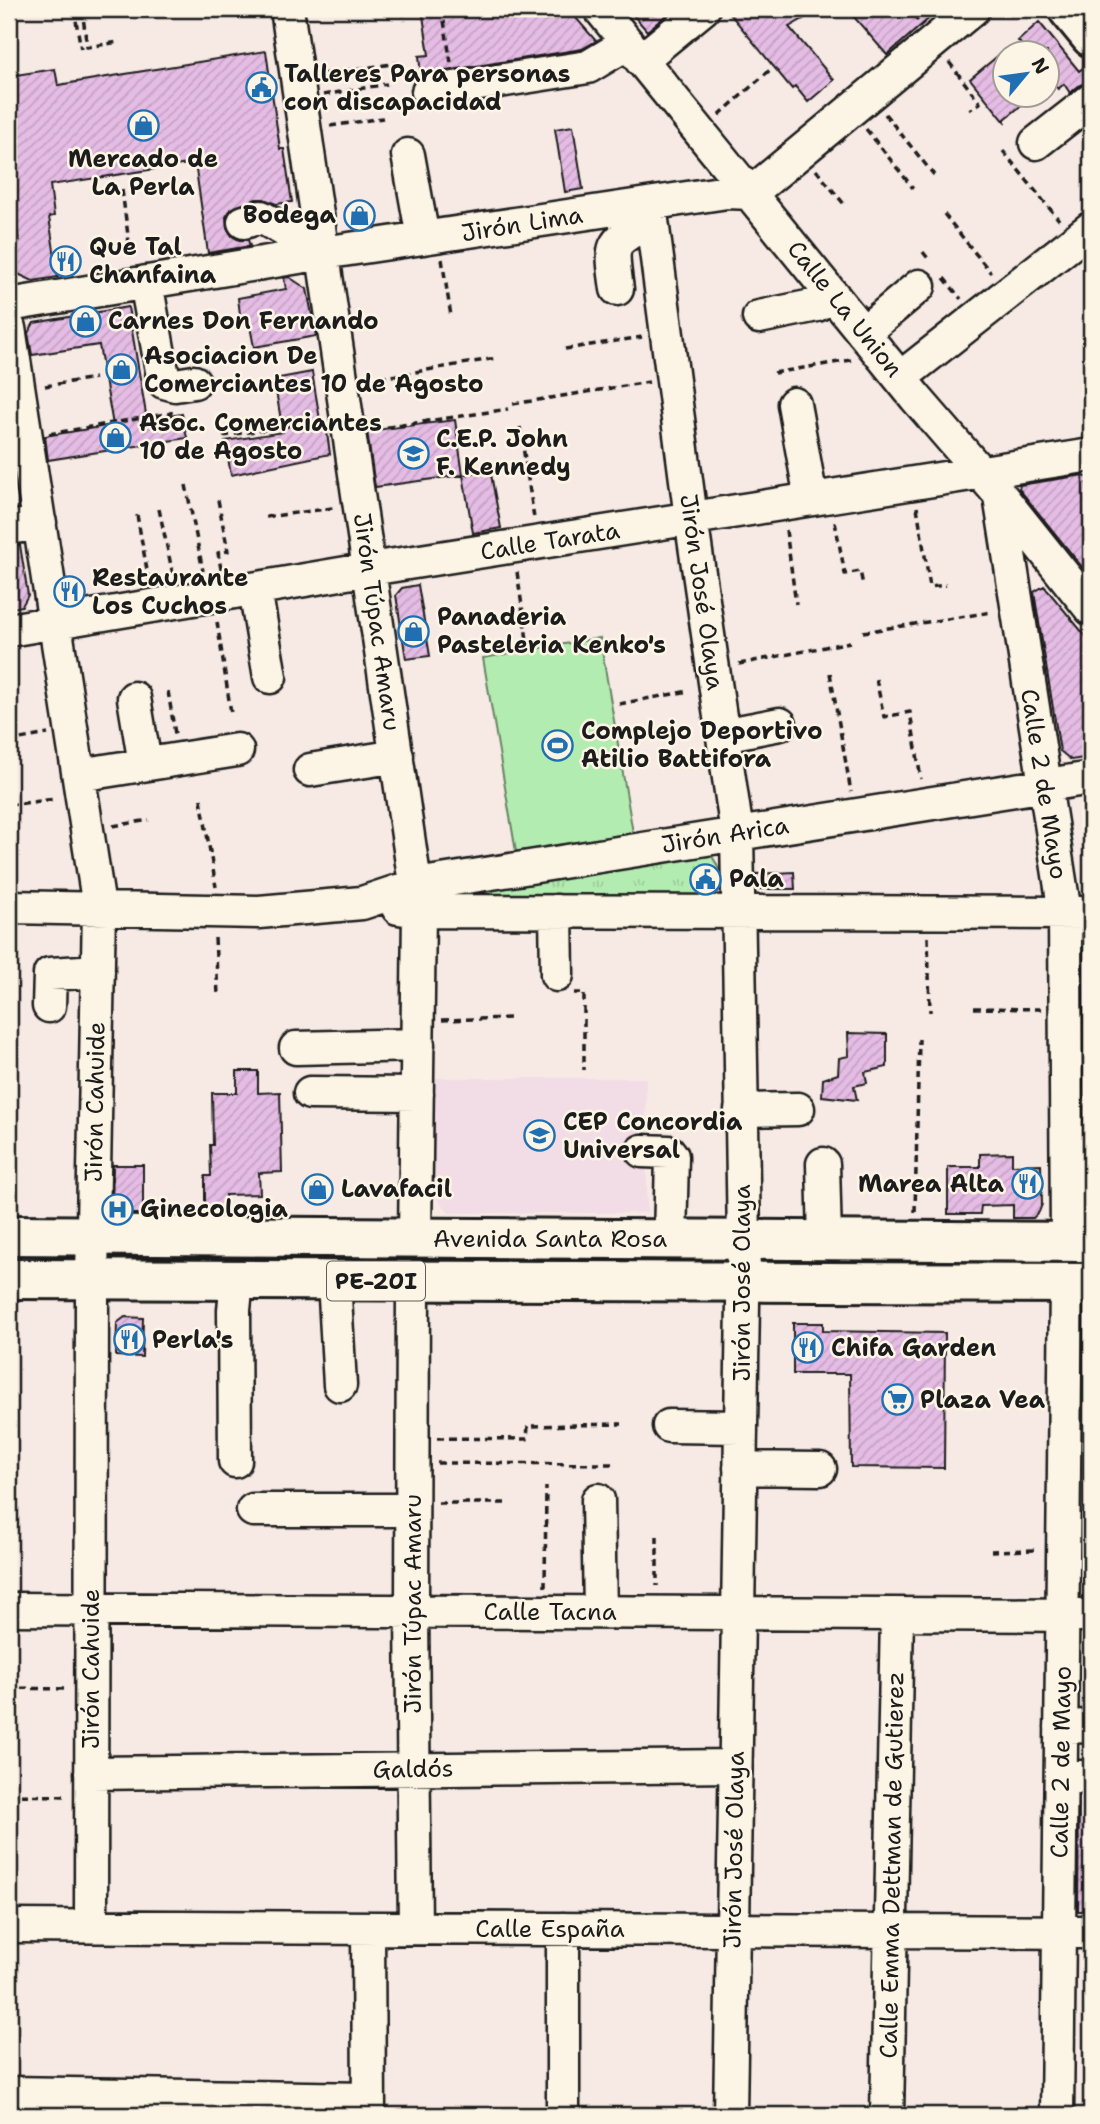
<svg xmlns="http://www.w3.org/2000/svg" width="1100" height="2124" font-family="'Shantell Sans',sans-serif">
  <defs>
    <pattern id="grass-tufts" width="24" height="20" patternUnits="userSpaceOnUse" patternTransform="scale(1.75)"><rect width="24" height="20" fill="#b3ecb0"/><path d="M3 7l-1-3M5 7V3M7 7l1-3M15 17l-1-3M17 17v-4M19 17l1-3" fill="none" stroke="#99ca97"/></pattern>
    <pattern id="building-hatch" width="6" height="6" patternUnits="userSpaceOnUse" patternTransform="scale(1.75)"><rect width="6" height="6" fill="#e5bce4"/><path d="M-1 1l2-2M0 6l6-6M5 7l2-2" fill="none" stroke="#c4a1c3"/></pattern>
  </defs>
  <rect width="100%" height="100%" fill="#f7eae5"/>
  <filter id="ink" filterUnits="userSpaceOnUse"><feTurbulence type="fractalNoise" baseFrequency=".0143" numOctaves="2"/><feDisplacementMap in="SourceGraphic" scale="14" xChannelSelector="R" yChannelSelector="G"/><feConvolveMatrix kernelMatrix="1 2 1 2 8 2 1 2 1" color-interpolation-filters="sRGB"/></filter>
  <g filter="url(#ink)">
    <path fill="#f2dce5" d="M433,1078h213l1,135h-198l-15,-18z"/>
    <path fill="url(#grass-tufts)" stroke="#688466" stroke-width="2" d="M707,851c15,15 17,31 3,47h-243l-1,-5z"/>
    <path fill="#b3ecb0" stroke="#688466" stroke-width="2" d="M600,638l33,195 -117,19 -33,-194z"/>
    <path fill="url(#building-hatch)" stroke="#1c1c1c" stroke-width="2" d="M422,9h131v6l18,-3 25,29 -14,8 -161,26 -2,-19 10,-1z
      M628,9h46l-27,22z
      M726,9h95l-32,18 45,53 -26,22 -13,-16 -3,3z
      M847,9h58l4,5 5,-5h26l-53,46z
      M1039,22l40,49 4,-3 8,10v4l-11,3 -10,8 -6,-9 -6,5 -11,-13v-24h-19l-10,-11z
      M1005,50v44h30l-30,25v3l-35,-43z
      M266,51l14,98h4l8,53 -16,2 -12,-5h-8l-25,10 -5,8 1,11 5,8 7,4h9l2,6 -42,7 -13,-90 -145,22 4,31 -5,1 9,60 -25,4 -15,-7 -5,-31 6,-1 -10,-67v-99l46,-7 3,16z
      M573,126l10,63 -18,3 -10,-63z
      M289,277l18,12 9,47 -62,11 -5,-26 -8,1 -3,-24 48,-9 -2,-11z
      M128,307l19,113 35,-6 5,24 -139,22 -3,-24 68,-11 -14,-80 -67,10 -4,-22 6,-10z
      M312,372l9,54 5,-1 4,29 -99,21 -6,-34 58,-9 -9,-53z
      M455,420l8,55 -88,12 -8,-56z
      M490,469l11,59 -28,5 -10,-58z
      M1084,475l1,2 6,-1v102l-72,-89 1,-4z
      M20,545l8,50 -6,11 -13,3v-63z
      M418,585l12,71 -24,3 -10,-64 6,-7z
      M1044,586l44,53 3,22v96l-20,3 -11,-9 -26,-159z
      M794,872l1,17h-39v-15z
      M848,1033l39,1v33l-22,5 2,11 -13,3 3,14 -35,-4 1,-17 15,-5 1,-16 10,-2z
      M237,1071h21v22l22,-1 2,80 -23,1 1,21 -35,1v20l-20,-1v-38h6l-1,-31h3l-1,-52h25z
      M1012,1153v12l29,-1 1,40 -3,8 -6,6h-20v-13l-32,1 -1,8h-32v-47h32v-13z
      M113,1165h30v49h-25l-6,-4z
      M125,1317l18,1 -1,39 -26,-1 1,-33z
      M793,1323h30v8l122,2 -1,135 -93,-1 -1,-93h-57z
      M1079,1795h12v116h-13z"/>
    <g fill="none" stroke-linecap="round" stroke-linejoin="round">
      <defs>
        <path id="minor" d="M287,9l132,902 -4,327
          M600,9l316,389 84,97 91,114
          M641,60l62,-51
          M428,92l160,-25 40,-24
          M1036,143l55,-43
          M408,155l15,83
          M650,205l41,313 46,315 7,407 -14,875
          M244,222l17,-5 39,22 14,16
          M146,282l18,100 11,3 19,-3
          M617,289c-7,-50 -7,-44 35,-70
          M9,305l314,-52 404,-61 24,1 222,-184
          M759,317l58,-12 16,-10
          M9,328l90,579 -7,372 -1,646
          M863,333l56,-47
          M900,378l191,-150
          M794,404l17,95
          M1000,496l65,417 2,329
          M9,528l31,-5
          M255,589l15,88
          M9,630l361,-61 721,-114
          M134,698l11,66
          M723,735l57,-11
          M310,770l87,-14
          M79,775l158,-25
          M9,907l250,5 103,-9 54,-18 675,-107
          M398,908l21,3 672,2
          M556,911l1,64
          M49,1006l1,-32 48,-3
          M296,1048l122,-3
          M310,1093l107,1
          M741,1110l57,-1
          M642,1151l27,1 3,4 -2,84
          M823,1164l2,77
          M334,1280l6,105
          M413,1281l-1,330 3,317
          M669,1426l72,1
          M235,1461l-1,-151 3,-30
          M740,1468l80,1
          M598,1500l2,112
          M253,1510h159
          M9,1609l1082,6
          M1061,1727l30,-1
          M91,1773l644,-7
          M1061,1777h30
          M9,1926l1082,6
          M368,1928l1,187
          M9,2093l360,6
          M563,2115v-186
          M887,2115l10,-500
          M1057,2115l9,-832"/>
        <path id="major" d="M1068,9l23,28
          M9,1235l1082,7
          M9,1279l1082,4"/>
      </defs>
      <use href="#minor" stroke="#1c1c1c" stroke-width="37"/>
      <use href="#major" stroke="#1c1c1c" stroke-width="44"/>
      <path stroke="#1c1c1c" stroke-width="3.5" stroke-dasharray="7 5" stroke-linecap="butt" d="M74,9l7,40
        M82,9l5,38 32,-5
        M403,9l2,12
        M442,9l9,54
        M466,9l1,5 33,-5
        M908,9l10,12
        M949,62l31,41 -11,7
        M322,74l76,-11
        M323,95l64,-11
        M885,114l49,61
        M719,115l51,-45
        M330,126l53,-8
        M866,129l47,59
        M1003,151l56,69
        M816,170l28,34
        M122,190l9,68
        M944,214l47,59
        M923,252l7,9
        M442,259l9,57
        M944,278l17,21
        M565,349l77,-12
        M774,373l77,-13
        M368,380l129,-22
        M45,386l50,-8
        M513,404l136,-22
        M520,427l14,91
        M375,429l133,-20
        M49,434l122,-21v-2
        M223,436l98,-15
        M1087,482l4,22
        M186,485l17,86
        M218,500l10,51 -10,2 3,16
        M917,507l13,80 16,-2
        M159,509l14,66
        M137,515l12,66
        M266,517l67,-9
        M835,522l10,52 15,-3 3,14
        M786,530l10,74
        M517,572l10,68
        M217,622l14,91
        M863,632l129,-20
        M739,664l111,-22
        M830,673l21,119
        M876,679l8,38 26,-5 11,67
        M168,691l7,43
        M619,704l70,-13
        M9,741l39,-7
        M201,799l15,88
        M9,805l46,-6
        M113,826l36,-6
        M928,937l2,75
        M215,938l3,57
        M574,993h10v77
        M974,1008l68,1
        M442,1020l68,-2
        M915,1212l4,-173
        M437,1438l90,1 1,-13 94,-2
        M437,1463l178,1
        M438,1503h67
        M657,1536v50
        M991,1551l47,-1
        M545,1587l1,-100
        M9,1688l57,1
        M9,1795l57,1"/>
      <use href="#minor" stroke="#fcf5e5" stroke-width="32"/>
      <use href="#major" stroke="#fcf5e5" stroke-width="38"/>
    </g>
  </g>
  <defs>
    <symbol id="civic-ring" viewBox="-11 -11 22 22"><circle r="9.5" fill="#fcf5e5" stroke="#1f6fb2" stroke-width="1.5"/><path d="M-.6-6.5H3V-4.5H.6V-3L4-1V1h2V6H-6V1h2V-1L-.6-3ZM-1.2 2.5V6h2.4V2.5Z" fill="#1f6fb2"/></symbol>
    <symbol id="shop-ring" viewBox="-11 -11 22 22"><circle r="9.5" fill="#fcf5e5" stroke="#1f6fb2" stroke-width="1.5"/><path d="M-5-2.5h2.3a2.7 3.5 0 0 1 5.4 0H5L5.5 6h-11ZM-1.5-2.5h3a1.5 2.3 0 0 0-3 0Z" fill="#1f6fb2"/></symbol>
    <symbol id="restaurant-ring" viewBox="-11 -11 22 22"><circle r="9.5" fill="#fcf5e5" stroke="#1f6fb2" stroke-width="1.5"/><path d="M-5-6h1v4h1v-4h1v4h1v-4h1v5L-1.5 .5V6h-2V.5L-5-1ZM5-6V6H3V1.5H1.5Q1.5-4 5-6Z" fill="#1f6fb2"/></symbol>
    <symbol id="university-ring" viewBox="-11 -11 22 22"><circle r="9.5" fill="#fcf5e5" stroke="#1f6fb2" stroke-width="1.5"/><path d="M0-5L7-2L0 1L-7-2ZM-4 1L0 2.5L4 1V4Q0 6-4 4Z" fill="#1f6fb2"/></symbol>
    <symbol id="stadium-ring" viewBox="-11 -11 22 22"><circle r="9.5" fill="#fcf5e5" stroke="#1f6fb2" stroke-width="1.5"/><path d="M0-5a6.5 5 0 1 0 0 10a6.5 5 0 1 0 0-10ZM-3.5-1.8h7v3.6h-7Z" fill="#1f6fb2"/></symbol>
    <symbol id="school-ring" viewBox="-11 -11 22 22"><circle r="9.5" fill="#fcf5e5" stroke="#1f6fb2" stroke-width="1.5"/><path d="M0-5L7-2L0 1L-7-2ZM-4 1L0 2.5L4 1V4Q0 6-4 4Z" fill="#1f6fb2"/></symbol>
    <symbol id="hospital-ring" viewBox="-11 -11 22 22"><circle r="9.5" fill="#fcf5e5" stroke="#1f6fb2" stroke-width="1.5"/><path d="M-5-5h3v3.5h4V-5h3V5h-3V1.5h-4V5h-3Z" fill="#1f6fb2"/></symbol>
    <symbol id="supermarket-ring" viewBox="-11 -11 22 22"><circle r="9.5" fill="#fcf5e5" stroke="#1f6fb2" stroke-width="1.5"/><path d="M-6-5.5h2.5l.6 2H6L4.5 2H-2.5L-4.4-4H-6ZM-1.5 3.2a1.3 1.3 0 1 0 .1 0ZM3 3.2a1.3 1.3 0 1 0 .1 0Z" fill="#1f6fb2"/></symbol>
  </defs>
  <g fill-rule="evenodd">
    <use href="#civic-ring" x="244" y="70" width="35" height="35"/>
    <use href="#shop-ring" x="126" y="108" width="35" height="35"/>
    <use href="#shop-ring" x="342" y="198" width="35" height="35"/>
    <use href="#restaurant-ring" x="48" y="244" width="35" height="35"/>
    <use href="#shop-ring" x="68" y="304" width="35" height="35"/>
    <use href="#shop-ring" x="104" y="352" width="35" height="35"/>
    <use href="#shop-ring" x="98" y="420" width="35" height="35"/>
    <use href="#university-ring" x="396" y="436" width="35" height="35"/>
    <use href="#restaurant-ring" x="52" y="574" width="35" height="35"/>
    <use href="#shop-ring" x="396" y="614" width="35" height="35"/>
    <use href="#stadium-ring" x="540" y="728" width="35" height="35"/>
    <use href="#civic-ring" x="688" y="862" width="35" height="35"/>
    <use href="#school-ring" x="522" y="1118" width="35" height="35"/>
    <use href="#restaurant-ring" x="1010" y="1166" width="35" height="35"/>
    <use href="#shop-ring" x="300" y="1172" width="35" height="35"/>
    <use href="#hospital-ring" x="100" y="1192" width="35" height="35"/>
    <use href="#restaurant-ring" x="112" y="1322" width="35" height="35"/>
    <use href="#restaurant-ring" x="790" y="1330" width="35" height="35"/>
    <use href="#supermarket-ring" x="880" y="1382" width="35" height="35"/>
  </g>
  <g text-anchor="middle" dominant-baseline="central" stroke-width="5" stroke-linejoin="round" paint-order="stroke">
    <rect fill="#fcf5e5" stroke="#5f5d58" stroke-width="2" x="327" y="1261.5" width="98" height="39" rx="5"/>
    <g font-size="23" font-weight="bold" fill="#1c1c1c">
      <text x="376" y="1281">PE-20I</text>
    </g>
    <g font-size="24" font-weight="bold" fill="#1c1c1c" stroke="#fcf5e5" text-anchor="start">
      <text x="284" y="74">Talleres Para personas<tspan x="284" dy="28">con discapacidad</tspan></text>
      <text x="143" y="159" text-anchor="middle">Mercado de<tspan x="143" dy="28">La Perla</tspan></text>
      <text x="336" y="215" text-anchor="end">Bodega</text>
      <text x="89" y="247">Que Tal<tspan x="89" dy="28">Chanfaina</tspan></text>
      <text x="108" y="321">Carnes Don Fernando</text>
      <text x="144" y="356">Asociacion De<tspan x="144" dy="28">Comerciantes 10 de Agosto</tspan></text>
      <text x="139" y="423">Asoc. Comerciantes<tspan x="139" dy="28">10 de Agosto</tspan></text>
      <text x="436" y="439">C.E.P. John<tspan x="436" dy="28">F. Kennedy</tspan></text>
      <text x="92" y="578">Restaurante<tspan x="92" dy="28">Los Cuchos</tspan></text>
      <text x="437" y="617">Panaderia<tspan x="437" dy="28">Pasteleria Kenko's</tspan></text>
      <text x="581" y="731">Complejo Deportivo<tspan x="581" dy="28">Atilio Battifora</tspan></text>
      <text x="729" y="879">Pala</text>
      <text x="563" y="1122">CEP Concordia<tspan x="563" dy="28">Universal</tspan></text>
      <text x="1004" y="1184" text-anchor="end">Marea Alta</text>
      <text x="341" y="1189">Lavafacil</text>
      <text x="140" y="1209">Ginecologia</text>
      <text x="152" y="1340">Perla's</text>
      <text x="831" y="1348">Chifa Garden</text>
      <text x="920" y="1400">Plaza Vea</text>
    </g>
    <g font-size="24" fill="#1c1c1c" stroke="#fcf5e5">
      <text transform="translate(522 224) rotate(-9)">Jirón Lima</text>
      <text transform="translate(845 309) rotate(51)">Calle La Union</text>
      <text transform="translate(550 541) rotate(-9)">Calle Tarata</text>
      <text transform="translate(702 592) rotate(82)">Jirón José Olaya</text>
      <text transform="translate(377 622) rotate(82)">Jirón Túpac Amaru</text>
      <text transform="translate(1044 784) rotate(81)">Calle 2 de Mayo</text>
      <text transform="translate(725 835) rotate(-9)">Jirón Arica</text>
      <text transform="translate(95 1102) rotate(-89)">Jirón Cahuide</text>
      <text x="550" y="1239">Avenida Santa Rosa</text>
      <text transform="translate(742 1283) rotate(-90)">Jirón José Olaya</text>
      <text transform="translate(413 1604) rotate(-90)">Jirón Túpac Amaru</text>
      <text x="550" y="1612">Calle Tacna</text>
      <text transform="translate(91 1669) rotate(-90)">Jirón Cahuide</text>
      <text transform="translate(1061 1762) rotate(-89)">Calle 2 de Mayo</text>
      <text transform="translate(413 1769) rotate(-1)">Galdós</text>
      <text transform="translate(734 1850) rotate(-89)">Jirón José Olaya</text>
      <text transform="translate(892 1865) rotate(-89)">Calle Emma Dettman de Gutierez</text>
      <text x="550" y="1929">Calle España</text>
    </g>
  </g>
  <rect width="1100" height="2124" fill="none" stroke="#fcf5e5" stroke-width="35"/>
  <rect x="18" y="18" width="1065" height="2089" fill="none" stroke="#1c1c1c" stroke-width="2.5" filter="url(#ink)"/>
  <g transform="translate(1026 74) rotate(61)"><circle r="33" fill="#fcf5e5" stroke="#a29e95" stroke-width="2"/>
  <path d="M0-5L12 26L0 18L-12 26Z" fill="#1f6fb2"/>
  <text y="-10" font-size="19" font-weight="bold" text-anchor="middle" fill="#1c1c1c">N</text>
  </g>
</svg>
